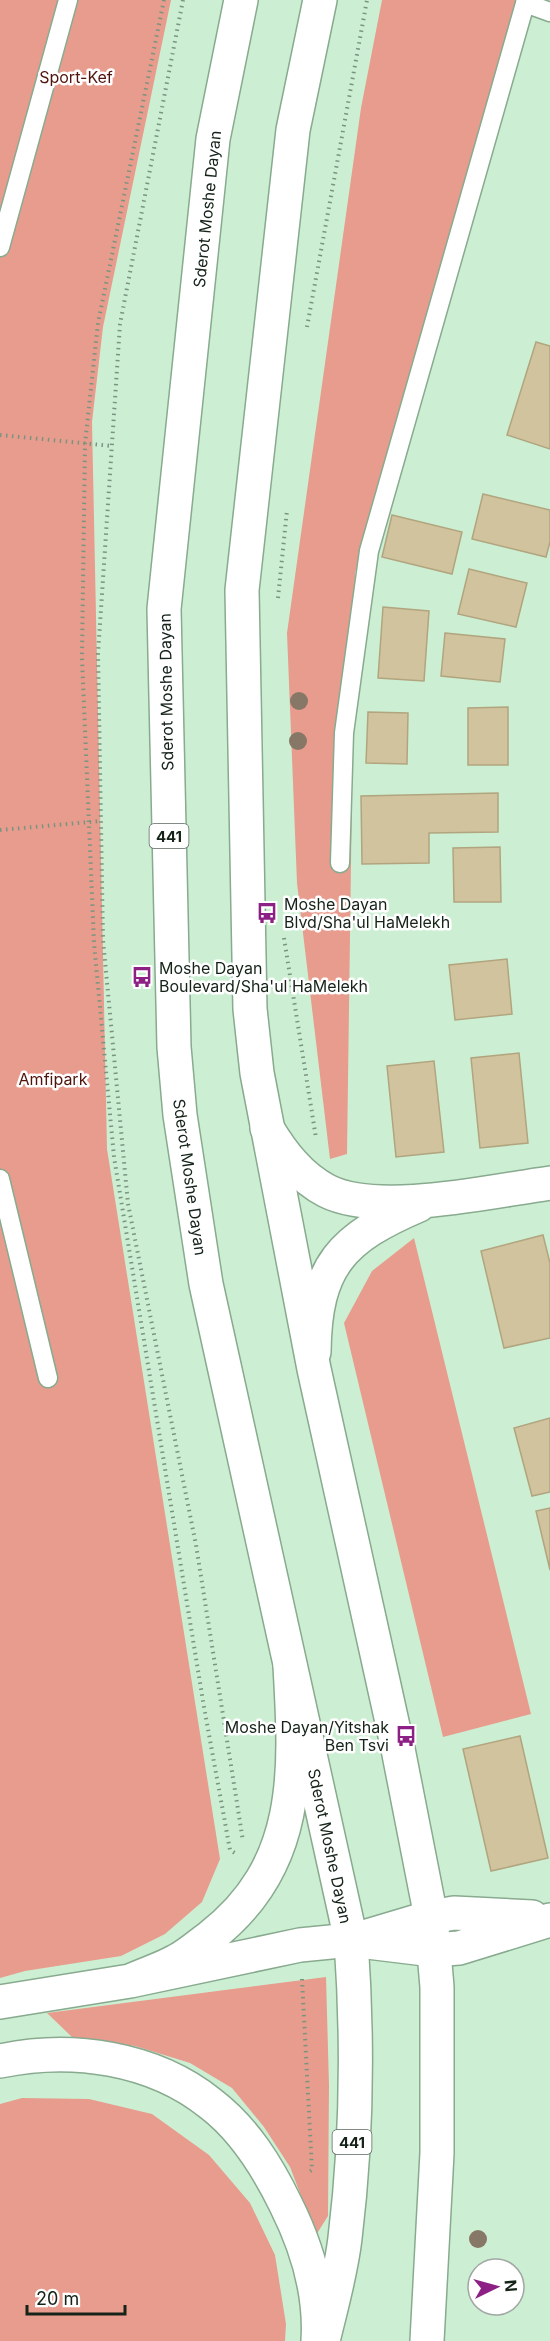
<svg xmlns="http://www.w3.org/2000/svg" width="550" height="2341" font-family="Inter,sans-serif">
  <rect width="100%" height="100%" fill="#ccefd3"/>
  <path fill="#e89c8d" d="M0,0h171l-68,327 -11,95 15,727 113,710 -18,43 -37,32 -44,22 -96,15 -25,7z
    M382,0h140l-167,573 -8,581 -17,5 -33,-276 -10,-250 74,-525z
    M414,1238l117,476 -88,23 -99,-414 28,-52z
    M326,1977l3,108 -1,131 -12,19 -26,-68 -26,-40 -32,-39 -42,-25 -55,-17 -63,-9 -25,-24z
    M22,2098l67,1 63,15 57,41 41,48 25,52 11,69 -1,17h-285v-237z"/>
  <path fill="#d0c39d" stroke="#b1a57f" stroke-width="1.5" d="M536,342l14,4v103l-43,-14z
    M483,494l67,16v32l-4,15 -74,-18z
    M392,515l70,17 -10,42 -70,-17z
    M469,569l58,14 -11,44 -58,-13z
    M383,607l46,4 -5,70 -46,-3z
    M445,633l60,6 -5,43 -59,-6z
    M508,707v58h-40v-57z
    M368,712l40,1 -1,51 -41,-1z
    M498,793v39l-69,1v30l-67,1 -1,-68z
    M500,847l1,55h-47l-1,-54z
    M507,959l5,55 -57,6 -6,-55z
    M519,1053l9,90 -48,5 -9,-90z
    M434,1061l10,91 -48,5 -9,-91z
    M543,1235l7,28v75l-46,10 -23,-97z
    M550,1418v74l-18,4 -18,-68z
    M550,1508v62l-14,-59z
    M520,1736l28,122 -57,13 -28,-122z"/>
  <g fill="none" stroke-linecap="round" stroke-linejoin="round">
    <defs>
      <path id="lane" d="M525,3l25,9
        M0,247l68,-247
        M340,863l4,-130 25,-182 157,-551
        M0,1179l48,199"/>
      <path id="street" d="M364,1937l67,-20 23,-4 78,4
        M351,1940l82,10 26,-2 91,-28"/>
      <path id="secondary" d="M267,1128c15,25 33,49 60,63 52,26 165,0 223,-8
        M314,1352c1,-87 28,-114 105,-147"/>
      <path id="primary" d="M241,0l-28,139 -49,470 10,438 6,68 26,169 145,656c7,99 6,200 -6,298 -4,35 -14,69 -22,103
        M320,0l-27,130 -51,460 8,419 7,64 57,296 84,380 33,168 6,70v166l-10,188"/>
      <path id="highway" d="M130,1981c15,-7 32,-12 46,-20 12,-6 23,-16 34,-24 92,-71 86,-166 80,-271
        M0,2002l130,-21 170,-36 51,-5
        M0,2061c71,-15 153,-4 211,43 34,26 57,64 75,101 21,42 35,89 32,136"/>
    </defs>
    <use href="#lane" stroke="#88aa8f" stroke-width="21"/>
    <use href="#street" stroke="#88aa8f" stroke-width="36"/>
    <use href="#secondary" stroke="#88aa8f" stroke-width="36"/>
    <use href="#primary" stroke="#88aa8f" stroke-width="36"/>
    <use href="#highway" stroke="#88aa8f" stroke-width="36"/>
    <path stroke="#7a9480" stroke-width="4" stroke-dasharray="1.5 4.5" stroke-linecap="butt" d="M164,0l-66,323 -13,121 -3,214 12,285 20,214 90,550 26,143 8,5
      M183,0l-63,324 -22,330 5,286 25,264 68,341 47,296
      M307,327l60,-327
      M0,435l112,11
      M278,598l9,-88
      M0,830l101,-9
      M284,938l32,200
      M302,1979l10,191 -5,3"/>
    <use href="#lane" stroke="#fff" stroke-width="18"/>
    <use href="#street" stroke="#fff" stroke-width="33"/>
    <use href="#secondary" stroke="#fff" stroke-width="33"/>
    <use href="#primary" stroke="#fff" stroke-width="33"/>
    <use href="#highway" stroke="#fff" stroke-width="33"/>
  </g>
  <g fill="#877766">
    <circle cx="299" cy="701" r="9"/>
    <circle cx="298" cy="741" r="9"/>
    <circle cx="478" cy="2239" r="9"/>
  </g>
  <defs>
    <symbol id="bus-bare" viewBox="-9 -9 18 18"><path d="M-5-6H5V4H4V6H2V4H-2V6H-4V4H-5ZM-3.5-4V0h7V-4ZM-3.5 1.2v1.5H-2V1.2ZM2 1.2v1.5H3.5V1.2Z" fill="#8c2084" stroke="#fff" stroke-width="2.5" paint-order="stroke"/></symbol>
  </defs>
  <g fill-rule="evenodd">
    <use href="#bus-bare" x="252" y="898" width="30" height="30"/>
    <use href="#bus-bare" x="127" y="962" width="30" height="30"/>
    <use href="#bus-bare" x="391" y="1721" width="30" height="30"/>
  </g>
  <g text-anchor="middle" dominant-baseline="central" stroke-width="5" stroke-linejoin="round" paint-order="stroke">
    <g fill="#fff" stroke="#5b655e" stroke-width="1.5">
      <rect x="149.5" y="824" width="39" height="24" rx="4.5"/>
      <rect x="332.5" y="2130" width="39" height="24" rx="4.5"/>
    </g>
    <g font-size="15" font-weight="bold" fill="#152319">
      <text x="169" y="836">441</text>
      <text x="352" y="2142">441</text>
    </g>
    <g font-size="16" fill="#4f150c" stroke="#fff">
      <text x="76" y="77">Sport-Kef</text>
      <text x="53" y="1079">Amfipark</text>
    </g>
    <g font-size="16" fill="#152319" stroke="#fff">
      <text transform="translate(207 209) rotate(-84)">Sderot Moshe Dayan</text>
      <text transform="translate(166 692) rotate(-91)">Sderot Moshe Dayan</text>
      <text transform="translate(190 1177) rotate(82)">Sderot Moshe Dayan</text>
      <text transform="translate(330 1846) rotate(78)">Sderot Moshe Dayan</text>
    </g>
    <g font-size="16" fill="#152319" stroke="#fff" text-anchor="start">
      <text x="284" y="904">Moshe Dayan<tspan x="284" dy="18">Blvd/Sha'ul HaMelekh</tspan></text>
      <text x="159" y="968">Moshe Dayan<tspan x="159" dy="18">Boulevard/Sha'ul HaMelekh</tspan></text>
      <text x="389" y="1727" text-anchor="end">Moshe Dayan/Yitshak<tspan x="389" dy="18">Ben Tsvi</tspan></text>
    </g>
  </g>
  <g transform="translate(496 2287) rotate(85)"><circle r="28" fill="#ffffff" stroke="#a1a7a3" stroke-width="1.5"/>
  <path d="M0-4.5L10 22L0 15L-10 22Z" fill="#8c2084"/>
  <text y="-9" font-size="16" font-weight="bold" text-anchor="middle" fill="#152319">N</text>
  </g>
  <path d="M27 2305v9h98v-9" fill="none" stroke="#152319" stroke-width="3"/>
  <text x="36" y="2305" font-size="18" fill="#152319" stroke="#ffffff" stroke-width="4.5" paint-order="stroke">20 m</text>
</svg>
